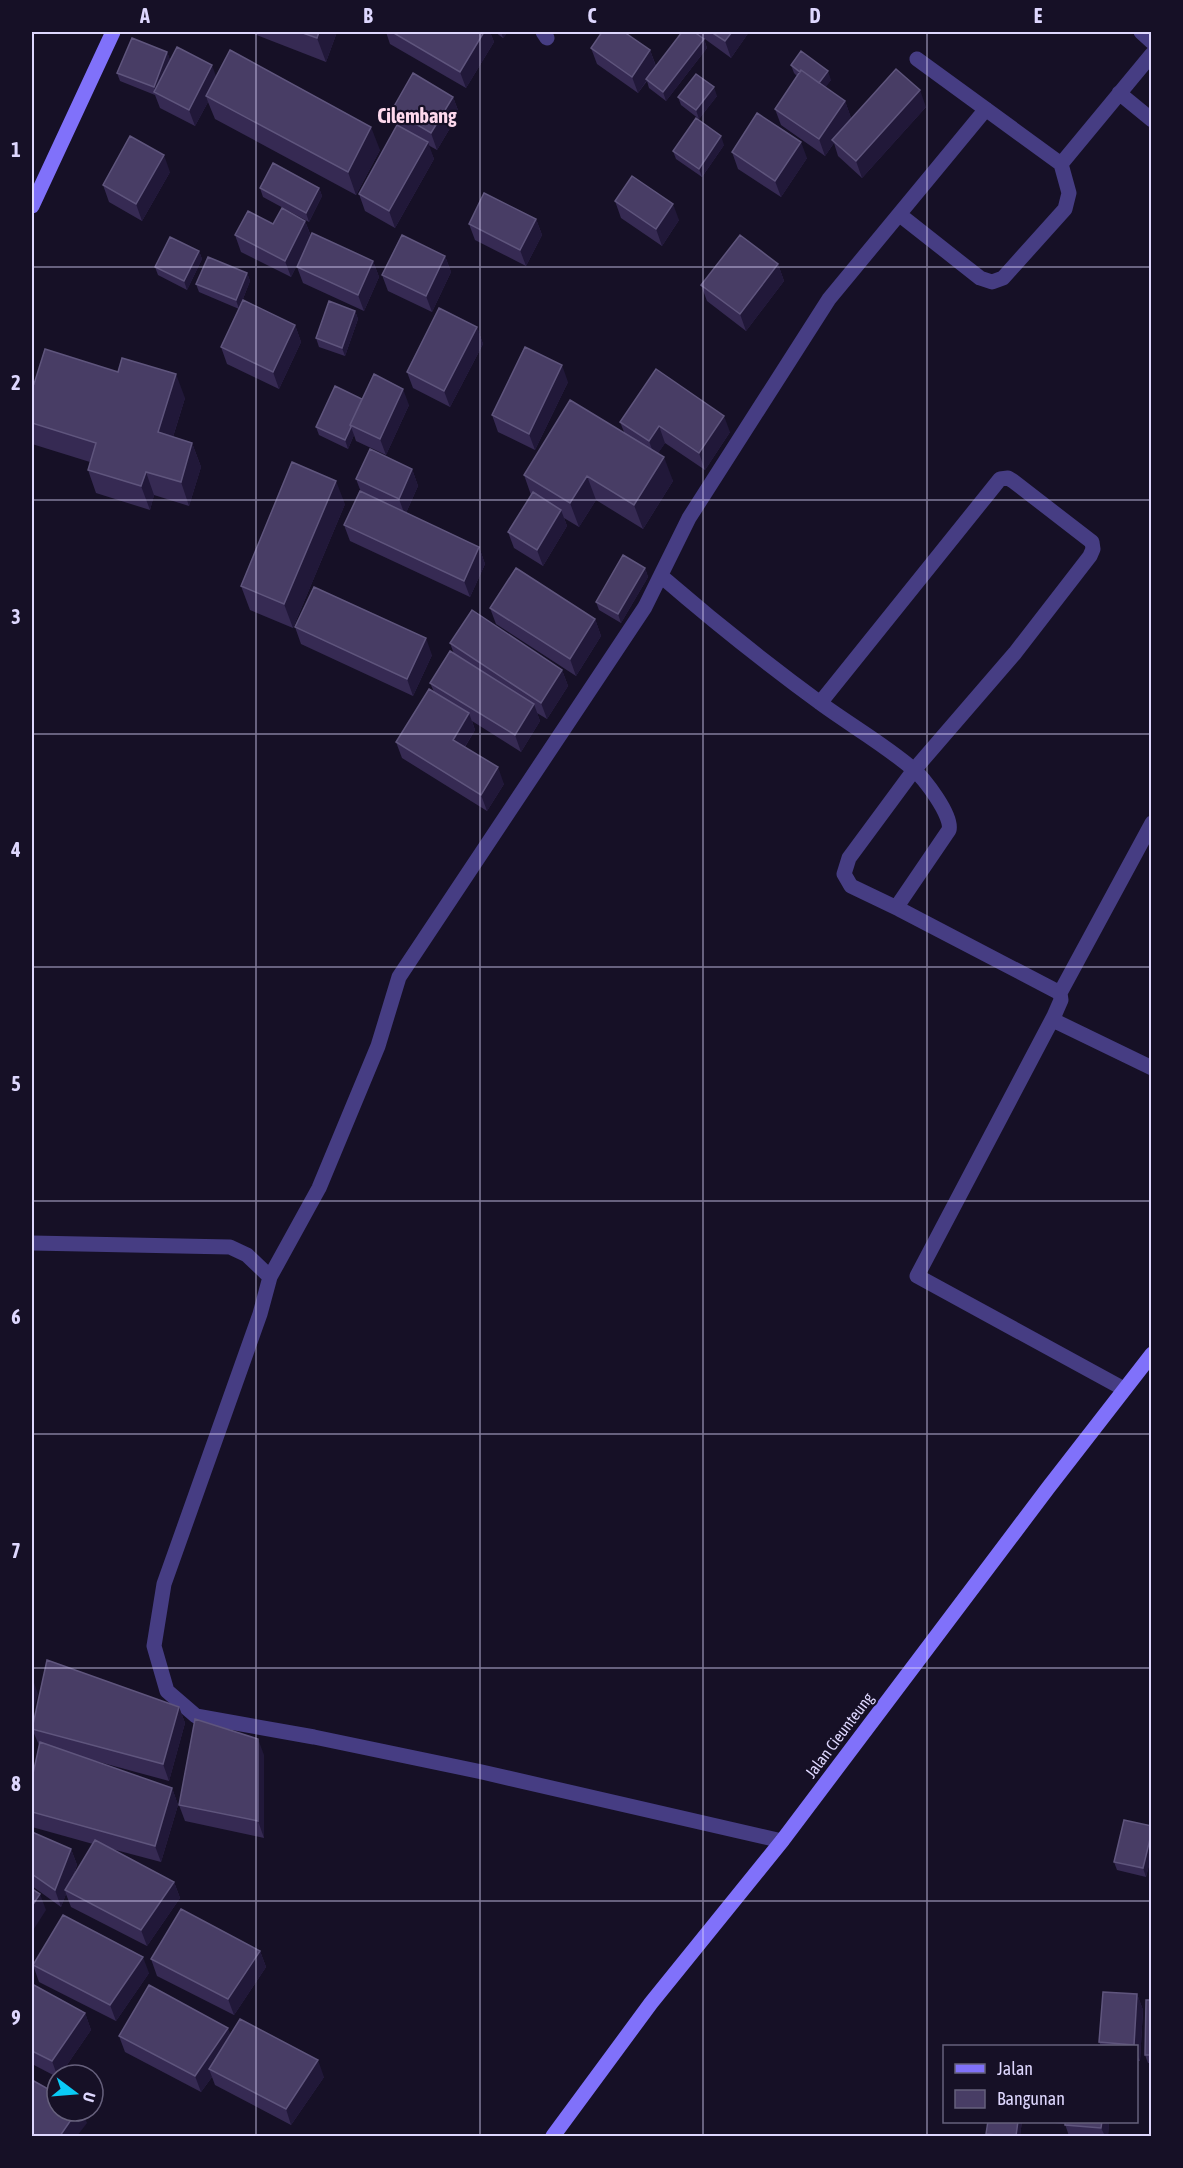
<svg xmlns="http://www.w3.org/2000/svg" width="1183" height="2168" font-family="'Asap Condensed',sans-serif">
  <rect width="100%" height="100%" fill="#161026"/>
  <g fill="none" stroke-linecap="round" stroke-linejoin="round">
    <path stroke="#463d83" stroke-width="15" d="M543,32l4,6
      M1141,32l11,10
      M1119,93l33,27
      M1061,164l91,-110
      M900,215l80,63 12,4 11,-4 62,-69 4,-16 -8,-29 -144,-105
      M661,576c52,45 106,88 162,129 29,21 62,40 90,64 11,9 40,47 36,61l-49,72 -1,7
      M820,703l180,-224 8,-1 5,3 79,61 1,7 -3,7 -75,97 -101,117 -65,88 -5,16 7,12 48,23 161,84 1,7 -7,16 3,6 95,46
      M1060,993l92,-170
      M1054,1016l-137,260 207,113
      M32,1243l198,4 17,8 23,22 -10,37 -96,270 -10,62 13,45 29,25 118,21 168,35 300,69
      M270,1277l49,-89 59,-142 21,-69 246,-370 44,-89 140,-219 157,-190"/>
    <path stroke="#8071fa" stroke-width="15" d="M32,206l81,-174
      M553,2136l98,-133 131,-162 266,-353 104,-134"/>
  </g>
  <path fill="#362a53" d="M249,32h88l-11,30z
    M386,32h104l4,10 -28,46 -76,-44z
    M495,32h13l-5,6z
    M682,32h67l-18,26 -33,-24 6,5 3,9 -41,53 -17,-13 -2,-7 -9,12 -41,-29 -6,-16 59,2 6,16z
    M167,52l3,8 46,16 164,74 -24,45 -141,-76 -7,-17 -13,24 -35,-18 -5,-13 -35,-14 -3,-8z
    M791,65l40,15 -6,7 20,14 6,17 -3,5 78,-16 -64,71 -24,-22 -4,-13 -9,13 -44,-31 -6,-16 22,-33 -3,-3z
    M717,96l-18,23 -18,-14 -3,-8z
    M453,97l6,16 -22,37 -9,-5 6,14 -39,69 -30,-17 -6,-17 38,-69 -5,-15z
    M724,145l-22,32 -26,-18 -3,-8z
    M732,152l75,6 -26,39 -43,-28z
    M170,172l-28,49 -33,-19 -6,-17z
    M260,188h59l3,8 -13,26 -46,-25z
    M615,201l64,19 -17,26 -41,-28z
    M536,219l6,16 -16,31 -51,-26 -6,-16z
    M305,221l6,15 62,25 6,16 -15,34 -61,-28 -6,-16 6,-14 -12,24 -50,-25 -6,-17 38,-11z
    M199,251l3,8 -15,31 -29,-15 -3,-8z
    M445,256l6,16 -19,40 -44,-21 -6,-16z
    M778,264l6,17 -38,50 -39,-30 -6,-16z
    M247,273l3,8 -11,28 -40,-17 -3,-8z
    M355,311l3,8 -13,37 -26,-9 -3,-9z
    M295,325l6,17 -22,47 -52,-25 -6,-17z
    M477,327l6,17 -33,63 -37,-19 -6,-16z
    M568,382l-33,68 -37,-18 -6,-17z
    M32,383l153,15 -12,39 19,6 9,24 -12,39 -35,-11 -4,15 -54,-17 -8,-23 2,-8 -58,-18z
    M362,399l47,6 -23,50 -30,-14 -2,-6 -6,14 -29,-14 -3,-8z
    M620,422l110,10 -25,38 -40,-27 -7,10 15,28 -30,48 -47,-29 -17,27 -15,-9 3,8 -24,40 -29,-18 -6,-16 23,-37 -7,-20 100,-43z
    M412,469l6,17 -12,27 73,34 6,17 -15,33 -120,-56 -6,-16 17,-33 -5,-13z
    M345,504l-52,124 -43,-18 -9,-24z
    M645,568l3,9 -27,46 -22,-13 -3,-8z
    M490,608l105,11 6,17 -25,40 -80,-52z
    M295,627l137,28 -19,41 -112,-52z
    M450,643l112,27 6,16 -21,33 -10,-6 3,8 -19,31 -49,-31 3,9 -10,17 39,37 -17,27 -85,-53 -6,-16 38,-50 -4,-9 24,-29z
    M179,1707l6,16 -16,58 -81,-22 84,29 6,17 -17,57 -49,-13 62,33 6,16 -33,48 -76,-39 -5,-13 -5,13 -29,-21v-54l39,17 6,16 -4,12 20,-33 -61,-17v-49l7,-33 -7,-16z
    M264,1755v83l-79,-17 -6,-16z
    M1152,1826v27l-6,24 -29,-7 -3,-8z
    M260,1951l6,16 -32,48 -77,-39 -6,-17z
    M33,1965l116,8 -33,48 -77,-39z
    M32,1984l53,29 6,17 -31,45h-3v2l-25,-13z
    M1137,1994l6,16 -3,51h-3v-15h-36l-2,-4z
    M1152,2000v63h-4l-3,-8z
    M230,2034l94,43 -33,48 -76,-40 -3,-8 -11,15 -76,-40 -6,-16z
    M1022,2121l-2,15h-33l-1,-2z
    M1054,2121h55l-1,15h-39l-4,-12 -11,-1z"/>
  <path fill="#211839" d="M319,32h18l-11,30 -9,-24z
    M484,32h6l4,10 -28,46 -6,-16z
    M501,32h7l-5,6z
    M732,32h17l-18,26 -6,-17z
    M704,39l3,9 -41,53 -3,-9z
    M650,50l6,17 -18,26 -6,-16z
    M167,52l3,8 -15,32 -1,-5z
    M212,65l6,17 -12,14 2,6 -13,24 -6,-16z
    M828,71l3,9 -10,14 -3,-9z
    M714,87l3,9 -18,23 -3,-9z
    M920,90l6,17 -64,71 -6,-17z
    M453,97l6,16 -22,37 -6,-17z
    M845,101l6,17 -16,24 -3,-2 2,3 -9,13 -6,-17z
    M371,127l9,23 -24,45 -8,-23z
    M721,136l3,9 -22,32 -3,-8z
    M428,142l6,17 -39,69 -6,-17z
    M801,142l6,16 -26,39 -6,-16z
    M164,155l6,17 -28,49 -6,-17z
    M319,188l3,8 -13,26 -3,-9z
    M673,204l6,16 -17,26 -6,-17z
    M536,219l6,16 -16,31 -6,-16z
    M305,221l6,16 -20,40 -6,-16z
    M199,251l3,8 -15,31 -3,-9z
    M445,256l6,16 -19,40 -6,-16z
    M373,261l6,16 -15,34 -6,-16z
    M778,264l6,17 -38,50 -6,-17z
    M247,273l3,8 -11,28 -3,-9z
    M355,311l3,8 -13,37 -3,-8z
    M295,325l6,17 -22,47 -6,-17z
    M477,327l6,17 -33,63 -6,-16z
    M562,365l6,17 -33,68 -6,-16z
    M176,374l9,24 -18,58 -9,-24z
    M403,389l6,16 -23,50 -6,-16z
    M724,416l6,16 -25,38 -6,-17z
    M659,426l6,17 -10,15 -6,-17z
    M351,427l3,8 -6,14 -3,-9z
    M192,443l9,24 -12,39 -8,-24z
    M664,457l9,24 -30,48 -9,-24z
    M412,469l6,17 -13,29 -6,-16z
    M146,472l8,23 -4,15 -9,-24z
    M587,476l9,24 -17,27 -9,-24z
    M336,481l9,23 -52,124 -9,-24z
    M561,510l6,16 -24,40 -6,-16z
    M479,547l6,17 -15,33 -6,-16z
    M645,568l3,9 -27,46 -3,-9z
    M595,619l6,17 -25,40 -6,-17z
    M426,638l6,17 -19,41 -6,-17z
    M562,670l6,16 -21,33 -6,-16z
    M534,704l6,17 -19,31 -6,-17z
    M469,713l6,17 -16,26 -6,-16z
    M498,767l6,17 -17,27 -6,-16z
    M32,1677l6,17 -6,21z
    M179,1707l6,16 -16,58 -6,-17z
    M258,1739l6,16v83l-6,-17z
    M172,1788l6,17 -17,57 -6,-16z
    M1152,1831v22l-6,24 -3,-9z
    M71,1849l6,16 -10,26 -2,-1 1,4 -5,13 -6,-17z
    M174,1882l6,16 -33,48 -6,-16z
    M40,1894l6,16 -14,22v-26z
    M260,1951l6,16 -32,48 -6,-16z
    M143,1957l6,16 -33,48 -6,-16z
    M1137,1994l6,16 -3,51 -3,-8v-7h-3v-1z
    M85,2013l6,17 -31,45h-3l-5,-14z
    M228,2028l6,16 -25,25 3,8 -11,15 -6,-16z
    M318,2060l6,17 -33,48 -5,-16z
    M77,2111h5l5,12 -10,13h-17z
    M1018,2121h4l-2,15h-4z
    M1102,2121h7l-1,15h-3l-4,-8z"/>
  <path fill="#483d65" stroke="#5f557d" stroke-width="1.5" d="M300,32h19l-2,6z
    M392,32h92l-24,40z
    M602,32h22l26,18 -18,27 -41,-29z
    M682,32h12l10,7 -41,53 -17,-13z
    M711,32h21l-7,9z
    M132,38l35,14 -13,35 -37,-14z
    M177,47l35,18 -23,45 -35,-18z
    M230,50l141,77 -23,45 -142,-76z
    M801,51l27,20 -9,12 -18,-13 -1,2 -9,-7z
    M896,69l24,21 -64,71 -24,-21z
    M801,70l44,31 -26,38 -44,-30z
    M413,73l40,24 -22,36 -39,-23z
    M696,74l18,13 -18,23 -18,-13z
    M757,113l44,29 -26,39 -43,-29z
    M696,118l25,18 -22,33 -26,-18z
    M397,125l31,17 -39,69 -30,-17z
    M130,136l34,19 -28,49 -33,-19z
    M273,163l46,25 -13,25 -46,-25z
    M632,176l41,28 -17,25 -41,-28z
    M484,193l52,26 -16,31 -51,-26z
    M282,208l23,13 -20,40 -50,-26 13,-24 25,13z
    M312,233l61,28 -15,34 -61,-28z
    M402,235l43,21 -19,40 -44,-21z
    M740,235l38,29 -38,50 -39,-29z
    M170,237l29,14 -15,30 -29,-14z
    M208,257l39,16 -11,27 -40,-16z
    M243,300l52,25 -22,47 -52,-25z
    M329,301l26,10 -13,37 -26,-10z
    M439,308l38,19 -33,64 -37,-19z
    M525,347l37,18 -33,69 -37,-19z
    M45,349l73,23 4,-14 54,16 -18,58 34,11 -11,39 -35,-10 -5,14 -53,-16 8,-27 -64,-20v-40l2,1z
    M656,369l68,47 -25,37 -40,-27 -10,15 -29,-19z
    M374,374l29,15 -23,50 -30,-14z
    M335,386l27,13 -12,26 1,2 -6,13 -29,-13z
    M570,400l94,57 -30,48 -47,-29 -17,27 -46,-28z
    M370,449l42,20 -13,30 -43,-20z
    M292,462l44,19 -52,123 -43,-18z
    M360,491l119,56 -15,34 -120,-56z
    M533,492l28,18 -24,40 -29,-18z
    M623,555l22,13 -27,46 -22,-12z
    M516,568l79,51 -25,40 -80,-51z
    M314,587l112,51 -19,41 -112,-52z
    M472,610l90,60 -21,33 -91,-60z
    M450,651l84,53 -19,31 -85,-52z
    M429,689l40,24 -16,27 45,27 -17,28 -85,-53z
    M47,1660l132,47 -16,57 -131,-35z
    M195,1719l63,20v82l-79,-16z
    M40,1742l132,46 -17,58 -123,-34v-34z
    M1124,1820l28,6v5l-9,37 -29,-6z
    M32,1832l39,17 -16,41 -23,-16z
    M95,1840l79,42 -33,48 -76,-40z
    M32,1889l8,5 -8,12z
    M181,1909l79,42 -32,48 -77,-40z
    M63,1915l80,42 -33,48 -77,-40z
    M32,1984l53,29 -33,48 -20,-10z
    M149,1985l79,43 -33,48 -76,-40z
    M1103,1992l34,2 -3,51 -35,-3z
    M1146,2000h6v55h-7z
    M240,2019l78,41 -32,49 -77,-40z
    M32,2080l25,14v17h20l-17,25h-28z
    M988,2121h30l-2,15h-9l-21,-2z
    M1065,2121h37l-1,7 -36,-3z"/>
  <path fill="none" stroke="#ded7fe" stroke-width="1.5" stroke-opacity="0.55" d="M256,32v2104M480,32v2104M703,32v2104M927,32v2104M32,267h1120M32,500h1120M32,734h1120M32,967h1120M32,1201h1120M32,1434h1120M32,1668h1120M32,1901h1120"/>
  <g text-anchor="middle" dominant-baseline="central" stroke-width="4.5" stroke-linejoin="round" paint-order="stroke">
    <g font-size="16" fill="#ded7fe" stroke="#161026">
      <text transform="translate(839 1735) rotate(-53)">Jalan Cieunteung</text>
    </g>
    <g font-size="20" font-weight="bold" fill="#fed9ed" stroke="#161026">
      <text x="417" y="115">Cilembang</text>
    </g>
  </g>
  <rect width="1183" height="2168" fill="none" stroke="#161026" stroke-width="66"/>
  <rect x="943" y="2045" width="195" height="78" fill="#161026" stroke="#66607c" stroke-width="1.5"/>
  <rect x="955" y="2064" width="30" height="9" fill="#8071fa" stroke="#66607c" stroke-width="1.5"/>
  <text x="997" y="2075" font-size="18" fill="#ded7fe">Jalan</text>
  <rect x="955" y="2090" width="30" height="18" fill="#483d65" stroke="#66607c" stroke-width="1.5"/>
  <text x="997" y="2105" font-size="18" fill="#ded7fe">Bangunan</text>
  <g transform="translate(75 2093) rotate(106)"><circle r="28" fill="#161026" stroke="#66607c" stroke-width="1.5"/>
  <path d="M0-4.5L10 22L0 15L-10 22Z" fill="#0acbf6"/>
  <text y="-9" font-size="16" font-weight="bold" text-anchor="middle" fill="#ded7fe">U</text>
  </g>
  <rect x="33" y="33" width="1117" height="2102" fill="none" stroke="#ded7fe" stroke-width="2"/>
  <g font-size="20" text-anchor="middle" font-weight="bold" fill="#ded7fe">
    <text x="145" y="23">A</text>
    <text x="368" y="23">B</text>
    <text x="592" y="23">C</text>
    <text x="815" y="23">D</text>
    <text x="1038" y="23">E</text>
    <text x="16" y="157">1</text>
    <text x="16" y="390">2</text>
    <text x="16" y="624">3</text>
    <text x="16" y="857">4</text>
    <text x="16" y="1091">5</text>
    <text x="16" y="1324">6</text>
    <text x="16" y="1558">7</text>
    <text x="16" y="1791">8</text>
    <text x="16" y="2025">9</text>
  </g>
</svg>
